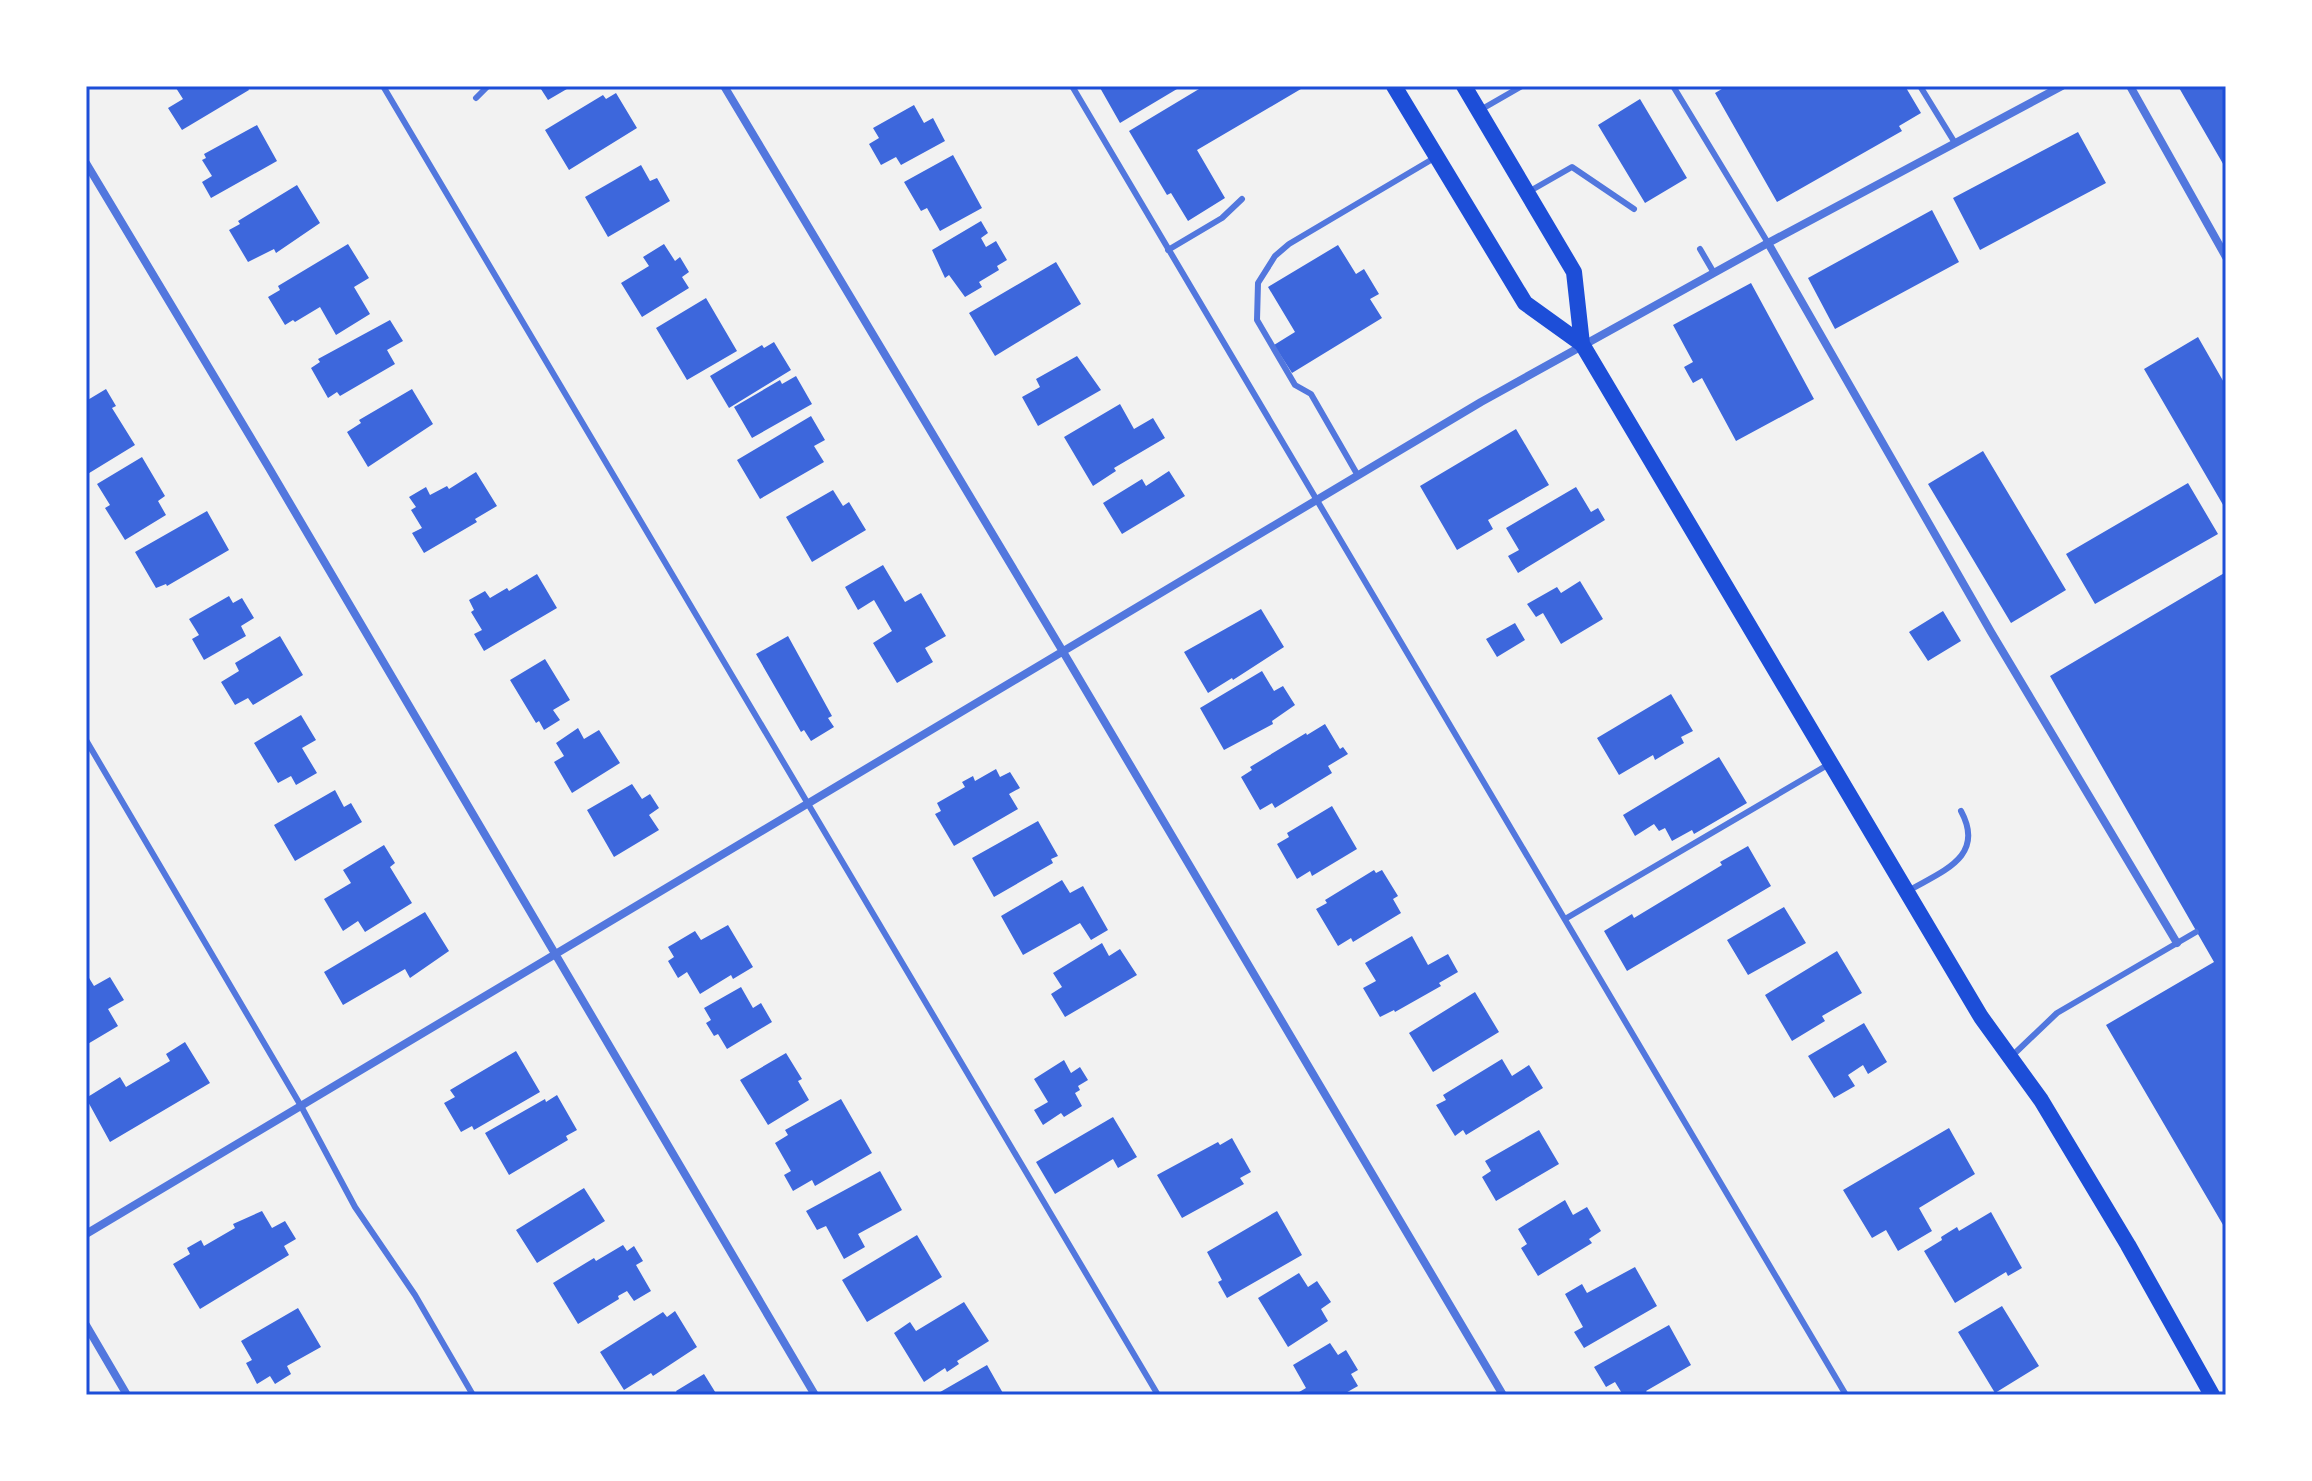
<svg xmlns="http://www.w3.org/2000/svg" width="2312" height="1481" font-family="'IBM Plex Sans',sans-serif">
  <rect width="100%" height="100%" fill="#f2f2f2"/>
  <path fill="#3d67dc" d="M178,86h69l2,4 -67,40 -14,-22 15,-9 -7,-11z
    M539,86h33l-24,14z
    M1099,86h83l-62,37z
    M1204,86h102l-109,64 28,48 -37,23 -17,-28 -4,2 -38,-64z
    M1727,86h178l16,27 -22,13 3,5 -125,71 -62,-109z
    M2178,86h48v83z
    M616,93l21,35 -68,42 -24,-40 58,-35 3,4z
    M1640,99l47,79 -42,25 -47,-78z
    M914,105l10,18 9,-5 12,23 -44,24 -5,-8 -15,8 -12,-21 10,-6 -6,-10z
    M257,125l20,36 -66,37 -9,-16 10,-6 -10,-16 4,-2 -2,-4z
    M2078,132l28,51 -126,67 -27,-52z
    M953,155l29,53 -42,23 -13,-23 -6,3 -17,-29z
    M641,165l9,16 7,-3 13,23 -62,36 -23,-40z
    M297,185l23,38 -44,30 -2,-4 -26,13 -19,-32 11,-6 -2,-3z
    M1932,210l27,52 -124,67 -27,-51z
    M981,221l7,12 -7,5 5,9 10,-6 11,19 -10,6 2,4 -20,12 3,5 -17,10 -16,-22 -4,3 -13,-28z
    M348,244l21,34 -15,9 16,27 -34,21 -16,-28 -25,15 -2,-2 -8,5 -17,-28 12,-7 -2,-4z
    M664,244l11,17 5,-4 9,15 -7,5 7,11 -47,29 -21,-34 28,-17 -6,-9z
    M1338,245l18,29 8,-5 15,25 -9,5 12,19 -90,55 -18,-28 21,-13 -27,-45z
    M1056,262l25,42 -86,52 -26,-43z
    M1751,283l63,116 -78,42 -34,-63 -9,5 -4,-7 -5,-9 9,-5 -20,-37z
    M706,298l31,53 -50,29 -31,-52z
    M390,320l13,21 -16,9 8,14 -55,32 -3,-4 -9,6 -17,-30 9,-6 -2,-3z
    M2198,337l28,49v124l-82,-141z
    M774,342l17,28 -62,38 -19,-32 52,-31 2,3z
    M1077,356l24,34 -63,36 -16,-29 18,-10 -4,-8z
    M796,376l16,28 -60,34 -18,-31 46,-27 2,4z
    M106,389l10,17 -4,2 23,37 -49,30v-74z
    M412,389l21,35 -65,43 -21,-35 14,-9 -2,-3z
    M1120,404l14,25 19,-11 12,20 -51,30 2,3 -23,15 -29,-49z
    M811,416l14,24 -11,6 10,16 -64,37 -23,-39z
    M1516,429l33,56 -61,35 5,9 -36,21 -37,-64z
    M1983,451l83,139 -55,33 -83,-139z
    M142,457l23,39 -7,5 8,14 -41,25 -20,-32 5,-3 -13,-21z
    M1169,471l16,25 -63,38 -19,-31 39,-24 4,7z
    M476,472l21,34 -22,13 2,3 -53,31 -12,-20 10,-5 -11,-18 5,-3 -7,-10 17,-10 4,8 17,-9 2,3z
    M2188,483l30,51 -123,70 -29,-50z
    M1576,487l15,25 7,-4 7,12 -87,53 -10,-17 11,-6 -13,-22z
    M833,490l10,16 6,-4 17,28 -54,32 -26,-45z
    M207,511l22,39 -62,36 -1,-2 -10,4 -21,-36z
    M883,565l22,37 16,-9 25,43 -21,12 8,14 -36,21 -24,-40 19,-12 -18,-31 -16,10 -13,-23z
    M2226,572v658l-120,-205 108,-63 -164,-286z
    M537,574l20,34 -73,43 -10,-17 8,-4 -11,-18 3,-2 -5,-10 16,-9 5,7 17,-10 2,3z
    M1580,581l23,38 -42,25 -18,-31 -7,4 -9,-13 30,-17 4,6z
    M229,596l4,7 9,-5 12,20 -13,8 5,10 -42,24 -12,-21 7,-4 -10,-16z
    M1261,609l23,38 -51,33 -1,-2 -24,15 -24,-41z
    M1943,611l18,30 -33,20 -19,-29z
    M1515,623l10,17 -28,17 -11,-18z
    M280,636l23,39 -50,30 -5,-7 -13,7 -14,-23 18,-11 -4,-8z
    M788,636l44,80 -4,2 6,9 -23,14 -7,-11 -3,2 -45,-78z
    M545,659l25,41 -17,10 7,10 -16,10 -5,-9 -3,2 -26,-43z
    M1262,671l12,20 9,-5 12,19 -23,16 1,3 -49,26 -24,-42z
    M1671,694l22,37 -12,6 3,6 -14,8 -15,9 -2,-5 -34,20 -22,-37z
    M301,715l15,25 -14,8 15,25 -21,12 -5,-9 -13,7 -24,-40z
    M1325,724l15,25 3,-2 5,7 -20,12 4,7 -57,35 -3,-5 -12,7 -19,-33 11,-7 -2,-3 56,-34 1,2z
    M578,728l6,11 15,-9 21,33 -48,30 -18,-31 10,-6 -8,-13z
    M1719,757l28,46 -53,31 -2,-4 -20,11 -7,-13 -6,3 -5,-7 -19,12 -12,-21z
    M996,769l4,8 10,-5 10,16 -11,6 9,15 -64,37 -19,-32 6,-3 -4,-8 28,-16 -3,-5 11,-6 2,5z
    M632,784l10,15 8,-5 9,14 -10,7 10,15 -45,27 -27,-47z
    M335,790l9,17 7,-4 11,19 -67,39 -21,-36z
    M1332,806l25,43 -45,27 -2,-5 -13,8 -20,-35 12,-7 -2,-4z
    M1038,821l20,35 -7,3 2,4 -59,34 -22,-39z
    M384,845l11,18 -5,4 22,36 -47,29 -7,-11 -15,10 -19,-32 27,-16 -8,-13z
    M1748,846l23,40 -144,85 -23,-40 28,-17 2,4 88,-53 -2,-3z
    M1374,870l2,3 6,-3 16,26 -5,3 8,14 -48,29 -2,-4 -13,8 -22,-37 11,-6 -2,-3z
    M1062,880l8,13 13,-7 25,44 -17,10 -11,-17 -57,32 -22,-39z
    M1784,907l22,36 -58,32 -21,-35z
    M425,912l24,39 -39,27 -5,-9 -62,36 -19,-33z
    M728,925l25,42 -20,12 -2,-4 -31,19 -13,-22 -9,6 -10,-17 6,-4 -6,-10 27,-16 6,9z
    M1412,936l16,29 20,-11 10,18 -19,11 2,3 -46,26 -1,-2 -14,7 -17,-29 13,-7 -11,-18z
    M1102,943l7,13 11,-7 17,26 -72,42 -14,-23 11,-7 -9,-14z
    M1837,951l25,42 -40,23 3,5 -33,20 -27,-46z
    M86,973l8,13 16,-9 14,23 -16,9 10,17 -32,19z
    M741,987l12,21 8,-5 11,19 -45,27 -9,-15 -4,2 -8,-13 5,-3 -7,-12z
    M1475,992l24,40 -66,40 -24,-39z
    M1864,1023l23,39 -19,12 -5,-9 -15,10 7,11 -21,12 -26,-42z
    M185,1042l25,41 -100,59 -24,-44 34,-21 6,10 44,-26 -4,-7z
    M516,1051l24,41 -66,38 -2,-4 -11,6 -17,-29 11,-6 -5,-7z
    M786,1053l16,26 -4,2 11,19 -41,25 -28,-45z
    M1502,1059l10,17 17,-11 14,23 -77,47 -3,-5 -8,6 -19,-31 10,-5 -3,-5z
    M1064,1060l7,13 9,-6 8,13 -10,6 2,4 -5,3 7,13 -18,11 -3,-4 -18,12 -9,-15 14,-8 -14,-23z
    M557,1095l20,35 -11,6 2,4 -59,35 -24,-42 60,-34 1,3z
    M841,1099l31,54 -57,33 -3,-6 -19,11 -9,-16 7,-4 -16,-28 13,-8 -3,-5z
    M1113,1117l24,40 -19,11 -5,-9 -58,35 -19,-32z
    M1949,1128l26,46 -56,34 13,23 -34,20 -12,-21 -14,8 -29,-48z
    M1539,1130l20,34 -63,37 -14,-24 9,-6 -6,-10z
    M1232,1138l19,34 -11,6 4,6 -62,34 -25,-43 61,-33 2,3z
    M880,1171l22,39 -44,24 7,13 -21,12 -18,-33 -9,4 -11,-19z
    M584,1188l21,33 -68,42 -21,-33z
    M1565,1200l8,15 14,-8 14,24 -12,8 3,4 -54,33 -17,-28 6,-4 -9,-15z
    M262,1211l10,17 13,-7 11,18 -12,7 5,9 -89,54 -27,-45 17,-10 -3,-6 14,-8 3,6 31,-18 -2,-4z
    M1277,1211l25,44 -75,43 -9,-16 4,-2 -15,-28z
    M1991,1212l31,56 -14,8 -2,-4 -51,31 -31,-52 18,-11 -1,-3 16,-10 2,4z
    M917,1235l25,42 -75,45 -25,-42z
    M623,1245l4,6 7,-5 9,15 -7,4 15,26 -17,10 -7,-10 -9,5 1,3 -41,25 -25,-41 41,-25 2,3z
    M1635,1267l22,39 -73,42 -10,-16 9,-5 -18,-33 17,-10 5,9z
    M1299,1273l9,14 9,-6 14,21 -10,7 7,12 -40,26 -30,-49z
    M964,1302l25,39 -32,20 2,3 -12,8 -2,-4 -21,14 -30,-49 16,-11 6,9z
    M2002,1306l37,60 -44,27 -37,-61z
    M298,1308l23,39 -34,19 4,8 -16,10 -5,-8 -13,8 -11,-21 6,-3 -11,-19z
    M675,1311l22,36 -44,29 -2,-3 -27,17 -24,-38 63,-40 4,5z
    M1669,1325l22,40 -45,26 3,4h-26l-8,-13 -9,5 -12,-20z
    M1330,1343l8,12 8,-5 12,20 -7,4 7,12 -16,9h-48l12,-7 -13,-23z
    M987,1365l17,30h-69z
    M704,1374l13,21h-39l-2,-4z"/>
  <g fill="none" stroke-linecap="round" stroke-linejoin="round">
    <path stroke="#5277de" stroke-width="6" d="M383,86l775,1309
      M1072,86l774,1309
      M1673,86l95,157
      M1920,86l35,57
      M476,98l12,-12
      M1482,109l40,-23
      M1530,191l42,-24 62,42
      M1700,249l14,24
      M1168,250l54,-32 20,-19
      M1357,474l-46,-80 -16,-9 -38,-65 1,-37 17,-27 14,-12 147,-87
      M86,740l215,366 54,101 60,88 58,100
      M1908,891c34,-20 78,-34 53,-80
      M1565,919l266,-156
      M2013,1055l44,-42 139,-81"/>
    <path stroke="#5277de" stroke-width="8" d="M724,86l338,564 441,745
      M2130,86l96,171
      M86,163l183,305 546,927
      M1768,243l223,389 186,311
      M86,1234l1395,-832 287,-159 294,-157
      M86,1325l41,70"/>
    <path stroke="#1d4ed8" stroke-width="16" d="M1394,86l131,217 57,41 399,673 60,83 87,145 84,150
      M1464,86l110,186 8,72"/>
  </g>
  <rect width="2312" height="1481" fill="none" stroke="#ffffff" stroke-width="176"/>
  <rect x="88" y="88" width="2136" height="1305" fill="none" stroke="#1d4ed8" stroke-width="3"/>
</svg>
